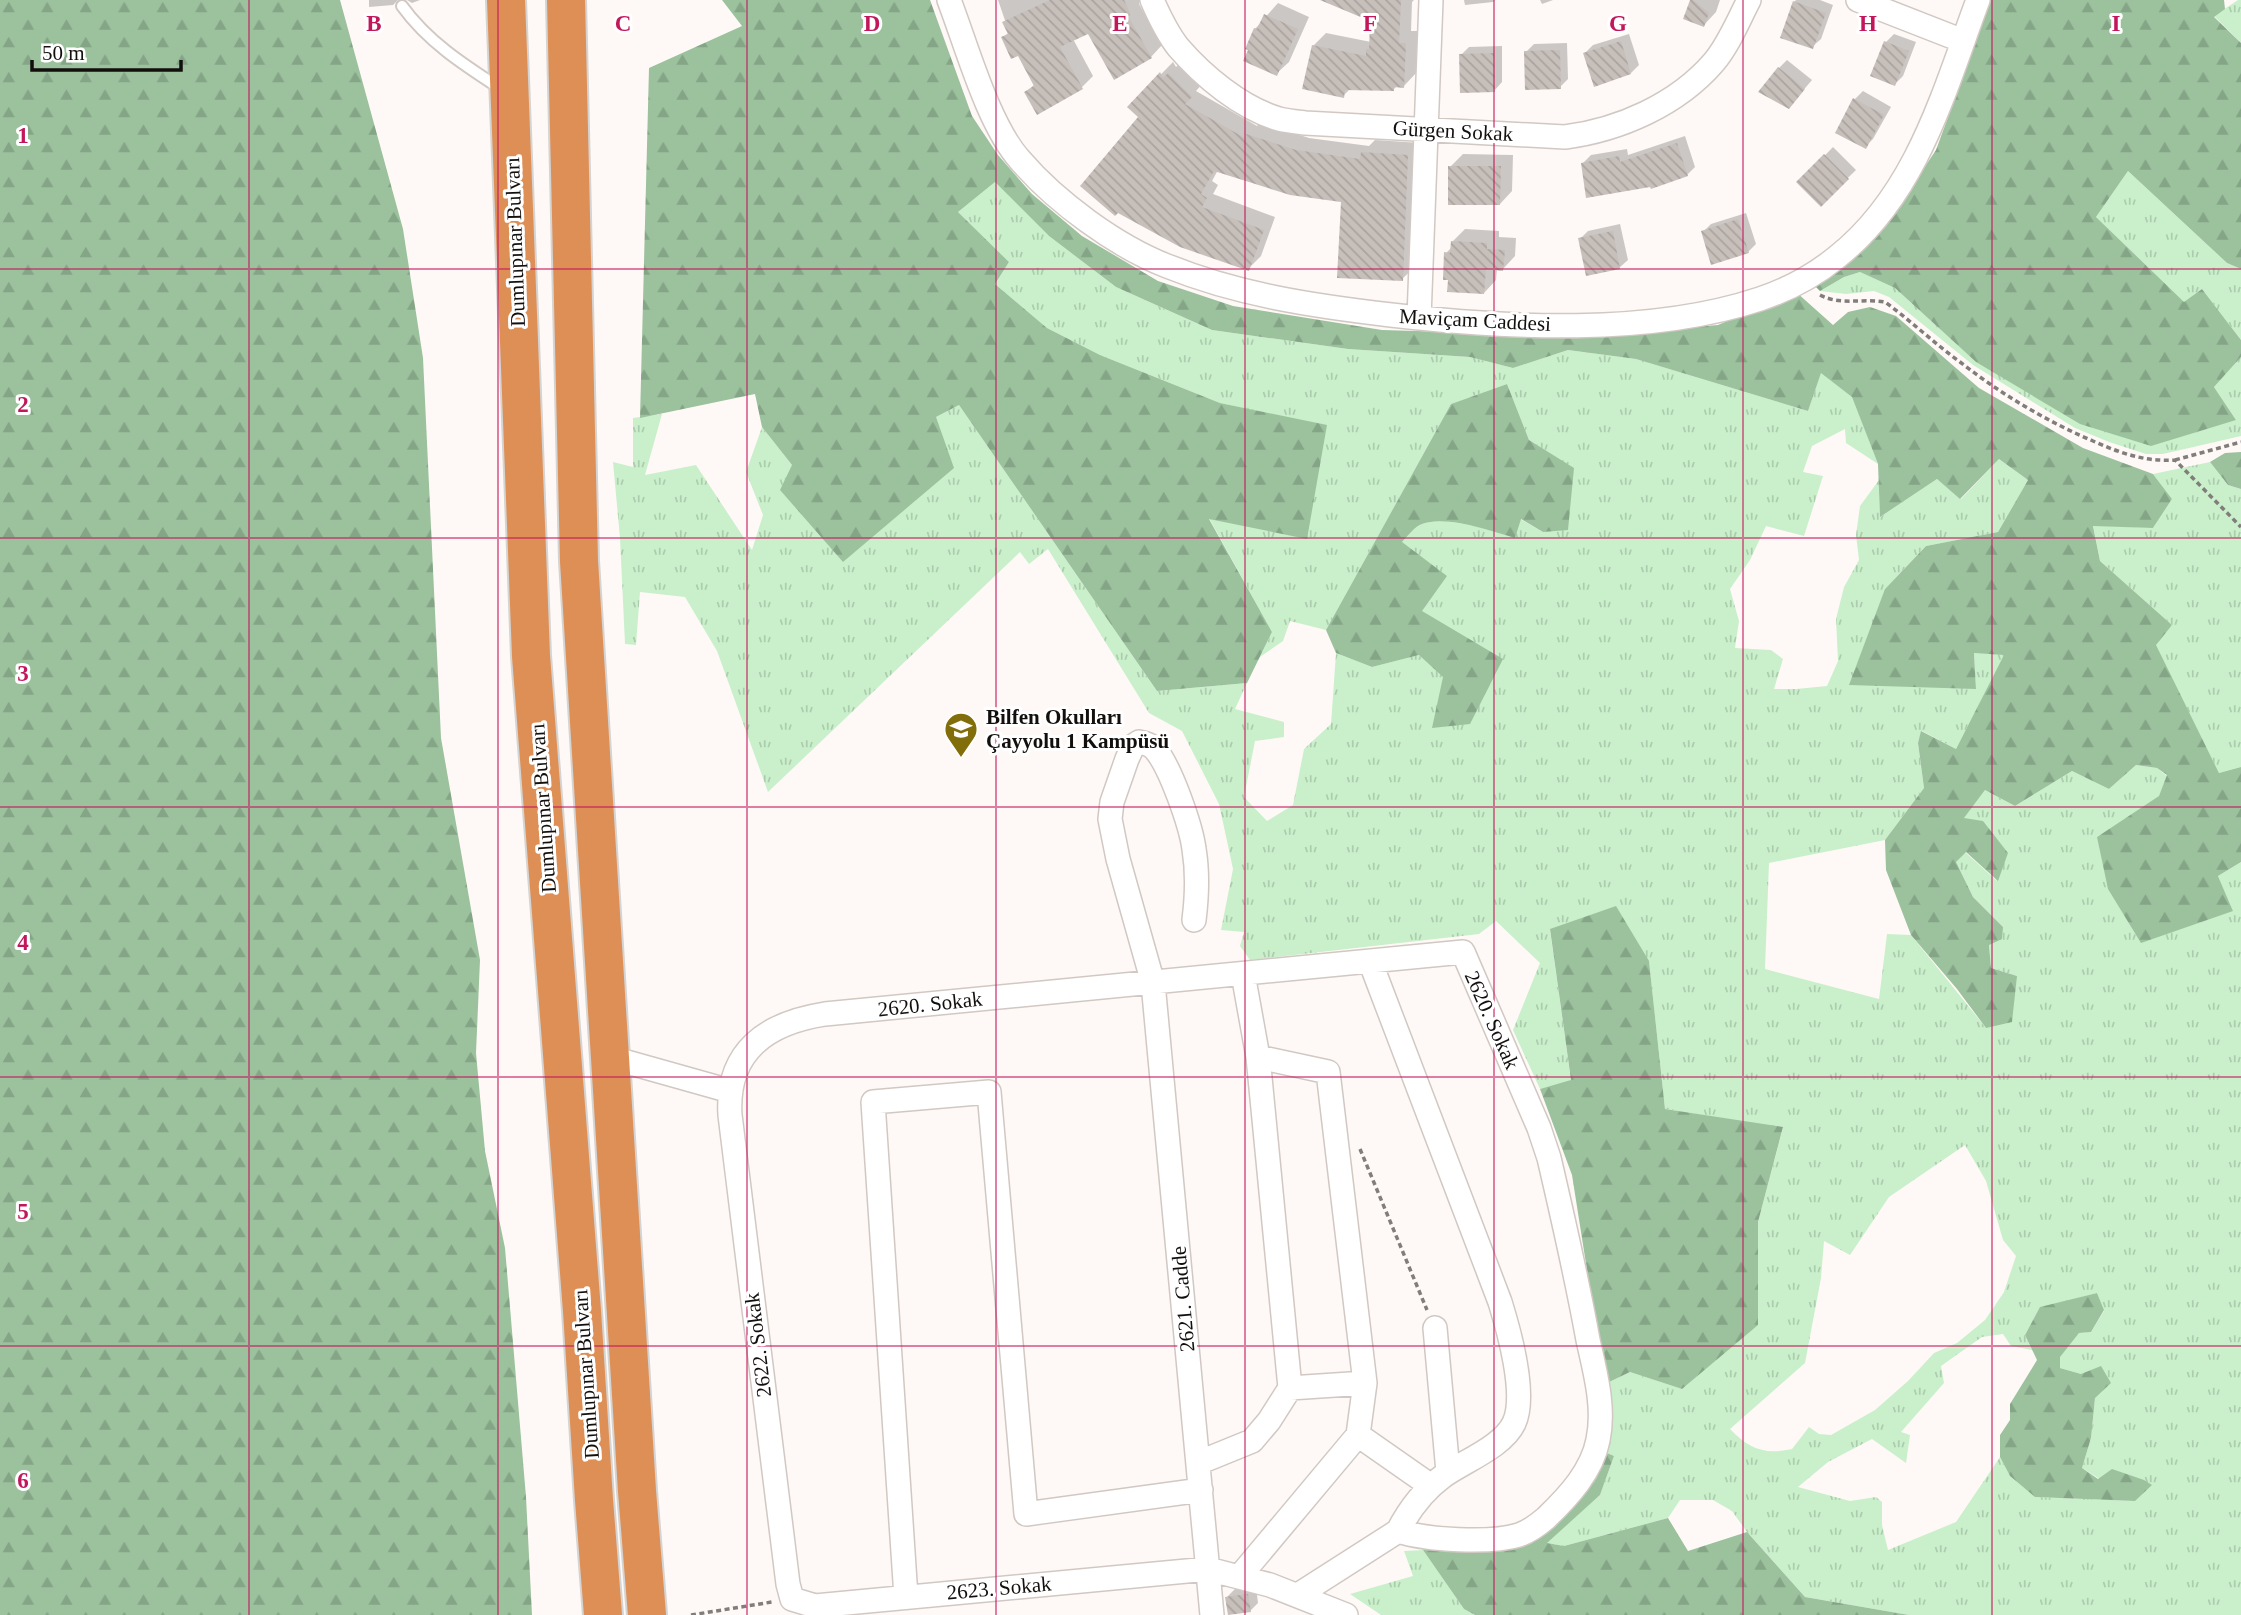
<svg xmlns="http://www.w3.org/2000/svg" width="2241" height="1615" font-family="'Times New Roman',serif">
  <defs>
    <pattern id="grass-tufts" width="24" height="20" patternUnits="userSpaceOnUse" patternTransform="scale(1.75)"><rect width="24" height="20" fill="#c9f0cb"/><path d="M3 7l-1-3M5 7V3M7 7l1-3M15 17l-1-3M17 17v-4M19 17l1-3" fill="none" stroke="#accdad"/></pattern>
    <pattern id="forest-firs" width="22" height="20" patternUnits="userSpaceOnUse" patternTransform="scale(1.75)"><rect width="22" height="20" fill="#9bc19d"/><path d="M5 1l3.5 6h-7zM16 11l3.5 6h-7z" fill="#84a586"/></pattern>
    <pattern id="building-back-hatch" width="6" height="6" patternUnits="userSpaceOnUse" patternTransform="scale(1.75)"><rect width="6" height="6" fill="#c7bfba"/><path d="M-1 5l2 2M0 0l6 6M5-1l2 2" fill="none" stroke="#aaa39f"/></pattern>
  </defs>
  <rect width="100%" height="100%" fill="#fef9f6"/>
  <path fill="url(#grass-tufts)" fill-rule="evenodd" d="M2238,0h3v43l-27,-27z
    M2128,171l99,92 14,6v71l-39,-51 -18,14 -88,-86z
    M995,182l54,54 67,51 96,43 136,19 122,8 43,11 55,-18 68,9 172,52 13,-39 31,24 26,68 -32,-21 -1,-14 -33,17 -9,26 20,4 -19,60 -38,-10 -16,34 -20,29 9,32 -4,27 36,2 12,9 -9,30h22l31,-3 11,-25 -2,-42 8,-32 15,-27 -3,-25 4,-29 19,-26 1,37 57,-38 24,20 38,-40 29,21 -30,52 -72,14 -41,43 91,100 -2,-36 31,1 -49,95 -34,-18 -4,12 6,45 -39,52 -116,23 -4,106 114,30 8,-65 24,1 75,93 31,-52 -26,-8 -2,-24 14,-17 -30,-30 -17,-35 9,-10 32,29 -34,-62 22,-29 30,16 57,-35 37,18 27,-24 21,3 10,8 -8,21 -62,40 136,74 -15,-35 23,-14v753h-332l-104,-18 -58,-65 -15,-21 -19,-11h-33l-12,18 -104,28 -18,-3 54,-48 14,-39 -7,-3 2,-20 -4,-49 25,-12 52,17 75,-64 1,-103 25,-94 -118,-19 -16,-148 -99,-31 21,151 -31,8 -27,-59 27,-67 -44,-42 -17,13 -229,26 -10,-14 4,-14 -23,-2 12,-61 -14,-65 -37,-73 -33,-18 -101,-164 -19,15 -9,-12 -252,240 -51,-141 -32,-54 -45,-5 -4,53 -11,-1 -5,-106 -7,-76 20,5v-49l29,-4 -17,61 51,-10 56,85 11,-35 -17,-43 16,-45 30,38 144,-48 23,-12 198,286 90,-8 -12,26 49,13v15l-29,4 -11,56 23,24 26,-16 11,-56 27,-25 5,-71 36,14 47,-12 25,22 26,47 -48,-113 -21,-68c6,-6 13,-16 21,-19 24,-9 69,7 93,13l5,-18 23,13 31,-63 -45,-29 -22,-56 -56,20 -125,226 -36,-9 -7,20 -23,16 12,-25 -63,-114 118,-92 -107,-23 -120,-48 -53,-27 -52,-44 14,-22 -51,-50zM1965,1145l21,36 17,59 13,16 -12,36 -19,28 -28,23 -23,10 -26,28 -33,29 -44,25 -12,-1 -10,-7 -17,22c-27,6 -43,0 -62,-20l75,-66 16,-85 3,-37 26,14 39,-58zM2097,1293l7,18 -13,21 -12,1 -19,23v12l21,6 14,24 -4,40 -9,30 53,33 -100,-4 -25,-21 -10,-19 -44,65 -68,28 -6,-25v-23l-6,-5 -26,4 -52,-14 30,-25 44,-23 34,24 4,-28 -9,-3 43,-49 -3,-17 41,-29 21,-3 8,12 21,4 -7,-15 15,-27z
    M1860,272l35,16 81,74 260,58 -22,-33 27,-30v79l-78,18h-17l-37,-12 -34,-14 -102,-63 -84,-68 -15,-6 -28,3 -26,-3 24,-14z
    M2210,462l18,23 13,4v278l-22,6 -64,-128 17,-20 -72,-64 -7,-36 60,3 19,-29 -19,-25z
    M1423,1550l41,59 11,6h-94l-31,-21 63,-18 -9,-25z"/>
  <path fill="url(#forest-firs)" d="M0,0h340l63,229 20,129 18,380 39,222 -4,93 9,98 20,97 21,249 6,118h-532z
    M722,0h208l42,116 26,39 34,39 50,42 76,45 75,25 149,24 198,6 138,-11 78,-33 37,33 15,-13 22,-5 26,9 83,72 104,60 70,26 19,25 -19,29 -60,-2 7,35 72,64 -16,20 63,128 22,-6v95l-23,14 15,35 -92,32 -33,-54 -11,-52 62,-41 8,-21 -10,-7 -21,-3 -27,24 -37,-18 -57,35 -30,-16 -21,28 19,3 25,32 -10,28 -32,-29 -10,10 17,35 30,30 -1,12 -13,6 2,23 26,8 -5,46 -26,6 -29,-39 -46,-54 -25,-65 -1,-30 39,-52 -6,-45 3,-12 35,18 48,-94 -30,-2 2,36 -127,-4 36,-96 41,-43 72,-14 30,-52 -29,-21 -39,40 -23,-20 -57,38 -2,-53 -26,-67 -31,-24 -13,38 -172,-52 -68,-9 -55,18 -43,-11 -122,-8 -136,-19 -96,-43 -67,-51 -54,-54 -37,30 51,50 -14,22 52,44 53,27 120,48 107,22 -20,114 -98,-20 63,113 -25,51 -90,8 -198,-286 -23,12 18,51 -111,94 -63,-72 12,-25 -30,-38 -7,-33 -115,24 9,-350 93,-42z
    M1991,0h233l1,9 -11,8 27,26v226l-14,-6 -99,-92 -32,46 88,85 18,-13 39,51v17l-27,30 22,33 -85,26 -71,-22 -104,-62 -81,-74 -35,-16 -16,5 -24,14 -11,-11 49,-26 36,-41 42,-63z
    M1507,384l22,56 45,28 -6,62 -25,2 -22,-13 -6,19c-25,-7 -68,-23 -93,-14 -7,2 -15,13 -20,18l45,34 -25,35 81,48 -33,65 -38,4 11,-51 -24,-22 -47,12 -36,-14 -10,-23 125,-226z
    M2241,452v37l-13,-4 -18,-23 15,-9z
    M1616,906l33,55 16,148 118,18 -25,95v103l-76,64 -52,-17 -25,12 -33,-209 -32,-86 31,-9 -21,-151z
    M2097,1293l7,17 -13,22 -12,1 -19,24v11l21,6 20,-8 10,17 -16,15 -4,40 -9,30 16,11 14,-10 32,11 8,5 -17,16 -100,-4 -25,-21 -10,-19v-22l10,-15v-16l27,-44 -12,-25 15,-28z
    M1607,1453l7,3 -14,39 -53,48 17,3 104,-28 20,33 59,-19 58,65 104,18h-434l-11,-6 -41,-59 105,-7 25,-16 41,-45z"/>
  <path fill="#0003" d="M369,0h29l-5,5 -24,2z
    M407,0h13l-8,3z
    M998,0h142l-1,4 23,41 -11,12 -62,-25 -16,7 20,37 -11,11 -44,26 -12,-21 9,-8 -16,-30 -16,-16 6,-6z
    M1324,0h90l-2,2 -1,29h7l-2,42 -12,13h-7l-4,4 -42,-2 -8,8 -30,-50 13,-13 45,9 1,-22z
    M1464,0h31l-2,2 -28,3z
    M1540,0h13l-11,4z
    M1692,0h28l-4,12 -12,13z
    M1796,0h24l13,5 -12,34 -9,8 -18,-45z
    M1278,3l31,14 -20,45 -13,12 -21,-45z
    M1629,34l10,31 -8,8 -46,-20 8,-8z
    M1894,34l22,8 -13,34 -8,8 -9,-42z
    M1567,43l1,36 -8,8 -34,-35 8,-8z
    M1502,46v36l-8,9 -33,-36 8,-8z
    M1787,60l25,20 -23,27 -10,-39z
    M1173,62l3,5 5,-5 22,21 -7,8 61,35 3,-4 49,16 60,8 6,-6 45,3 -5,124 -13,12 -59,-79 -125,-30 -6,11 6,4 -5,9 62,23 -14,39 -13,13 -68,-24 -40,-128 -10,-11z
    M1863,91l28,16 -18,32 -8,8 -10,-48z
    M1685,136l10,31 -8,8 -35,10 -70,-21 9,-9 36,-6 1,6z
    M1833,147l23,23 -35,34 -22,-22z
    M1463,154l50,1 -1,36 -12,13 -50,-37z
    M1746,213l10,31 -8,8 -45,-20 8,-8z
    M1620,224l8,36 -9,8 -39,-29 8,-8z
    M1465,229l34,2v6l17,1 -1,18 -12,13 -6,-1 -1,12 -12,13 -38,-40 6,-6v-5z
    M1256,1587l2,16 -8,8 -23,-14 8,-8z"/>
  <path fill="url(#building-back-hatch)" d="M1050,0h74l7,15 -3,1 24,42 -38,22 -26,-46 -28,13 23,42 -46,26 -13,-23 10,-6 -16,-30 -7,3 -10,-22 7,-3 -6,-12z
    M1320,0h81l-2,43h7l-2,45 -10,-1v4l-49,-1 -1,8 -42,-9 10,-44 54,11v-7h3l1,-28z
    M1690,0h3l16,13 -5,14 -21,-8z
    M1793,1l33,12 -13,36 -33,-11z
    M1264,14l34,15 -21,47 -34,-15 5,-11 -3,-1 9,-21 3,1z
    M1621,41l10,33 -37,13 -11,-34z
    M1884,41l25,10 -14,35 -25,-10z
    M1560,50l1,39 -36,1 -1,-39z
    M1494,53l1,39 -35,1 -1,-39z
    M1778,67l27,22 -16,20 -31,-17z
    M1160,72l3,6 5,-5 24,24 -7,7 60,34 1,-4 50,16 64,9 1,-7 47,3 -5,126 -66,-3 4,-76 -51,-7 -76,-24 -13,23 6,4 -5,9 62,23 -15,41 -69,-24 -62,-34 -3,3 -35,-30 58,-69 -11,-10z
    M1853,98l31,17 -18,34 -31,-16z
    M1677,143l11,33 -37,13 -1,-2 -64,11 -5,-35 38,-7 1,6z
    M1824,154l25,25 -28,28 -25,-25z
    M1448,166h53l-1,39h-52z
    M1738,219l11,34 -38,12 -10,-34z
    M1613,231l7,38 -34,7 -8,-38z
    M1451,241l36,2v6l18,1 -2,21 -17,-2 -2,25 -37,-2 1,-12h-5l1,-28 6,1z
    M1248,1594l3,18 -23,3 -3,-18z"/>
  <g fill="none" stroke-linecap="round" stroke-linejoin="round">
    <defs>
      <path id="lane" d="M402,6c26,36 62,59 99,83"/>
      <path id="street" d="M949,0c18,47 39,124 71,160 36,42 96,86 147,106 72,29 147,40 224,49 115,13 258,21 369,-16 27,-9 55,-24 77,-42 80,-63 107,-166 141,-257
        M1152,0c7,16 15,33 26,47 25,29 63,61 101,72 8,2 18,3 26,4l260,14c54,-7 112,-32 149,-75 15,-18 24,-41 35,-62
        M1858,0l105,41
        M1419,318l12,-318
        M1194,920c3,-24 4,-47 0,-71 -3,-23 -24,-84 -40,-101 -5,-4 -9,-5 -15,-6l-6,4 -6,13 -15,43 -2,17 8,40 35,124 59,632
        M1370,961l130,341c9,29 27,93 14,121 -11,24 -52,39 -72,54 -19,14 -33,33 -44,54
        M609,1057l121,34
        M1258,1057l32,331 75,-5
        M1435,1328l13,144
        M1358,1435l73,51
        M1198,1463l54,-22 17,-20 21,-33
        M1240,1576l118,-141 7,-52 -37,-311 -70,-15 -15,-83
        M1298,1595l100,-64c29,9 92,13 121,4 11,-4 19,-10 27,-17 23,-22 46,-47 52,-78 7,-33 -3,-68 -10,-100 -11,-61 -25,-122 -39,-182l-10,-30 -76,-176 -638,62c-58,9 -99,37 -95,101l58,469 4,15 23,7 393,-37 62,16 76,30
        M906,1597l-33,-495 116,-10 37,422 175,-24"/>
      <path id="highway" d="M506,0l25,656 51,655 12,189 9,115
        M566,0l13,561 58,930 10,124"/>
    </defs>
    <use href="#lane" stroke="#d1c8c3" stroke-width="14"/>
    <use href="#street" stroke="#d1c8c3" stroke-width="26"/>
    <use href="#highway" stroke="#d4d4d3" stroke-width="42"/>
    <path stroke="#817d7b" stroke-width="3.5" stroke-dasharray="5 3.5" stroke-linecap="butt" d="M1820,295c21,11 42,3 65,7 26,19 49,41 75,60 41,32 86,59 133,79 27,12 52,21 82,19l66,67
      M2175,460l66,-18
      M1360,1149l67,161
      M691,1615l81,-13"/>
    <use href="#lane" stroke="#fff" stroke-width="10"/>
    <use href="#street" stroke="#fff" stroke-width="23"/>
    <use href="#highway" stroke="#de8f55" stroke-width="38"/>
  </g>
  <path fill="none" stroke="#c2185b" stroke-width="2" stroke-opacity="0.55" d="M249,0v1615M498,0v1615M747,0v1615M996,0v1615M1245,0v1615M1494,0v1615M1743,0v1615M1992,0v1615M0,269h2241M0,538h2241M0,807h2241M0,1077h2241M0,1346h2241"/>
  <defs>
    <symbol id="school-pin" viewBox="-11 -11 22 30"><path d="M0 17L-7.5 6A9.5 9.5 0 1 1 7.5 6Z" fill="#816e0a" stroke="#fff"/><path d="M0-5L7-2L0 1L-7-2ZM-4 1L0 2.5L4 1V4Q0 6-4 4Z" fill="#fff"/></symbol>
  </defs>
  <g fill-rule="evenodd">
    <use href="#school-pin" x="942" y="710" width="38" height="52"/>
  </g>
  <g text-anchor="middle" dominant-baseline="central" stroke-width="6" stroke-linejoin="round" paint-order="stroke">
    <g font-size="21" fill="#120f0d" stroke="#fff">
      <text transform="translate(1453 131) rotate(3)">Gürgen Sokak</text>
      <text transform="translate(515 242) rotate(-92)">Dumlupınar Bulvarı</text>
      <text transform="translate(1475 320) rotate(3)">Maviçam Caddesi</text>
      <text transform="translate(543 808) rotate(-94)">Dumlupınar Bulvarı</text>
      <text transform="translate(930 1004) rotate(-6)">2620. Sokak</text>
      <text transform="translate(1492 1020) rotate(66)">2620. Sokak</text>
      <text transform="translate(1183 1299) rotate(-95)">2621. Cadde</text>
      <text transform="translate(758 1345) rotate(-97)">2622. Sokak</text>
      <text transform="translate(586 1374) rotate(-94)">Dumlupınar Bulvarı</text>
      <text transform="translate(999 1588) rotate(-5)">2623. Sokak</text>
    </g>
    <g font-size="21" font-weight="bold" fill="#120f0d" stroke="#fff" text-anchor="start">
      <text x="986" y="717">Bilfen Okulları<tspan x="986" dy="24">Çayyolu 1 Kampüsü</tspan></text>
    </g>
  </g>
  <g font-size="23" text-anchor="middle" font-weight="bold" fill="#c2185b" stroke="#fff" stroke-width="6" stroke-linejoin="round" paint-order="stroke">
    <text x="374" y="31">B</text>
    <text x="623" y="31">C</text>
    <text x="872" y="31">D</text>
    <text x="1120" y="31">E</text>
    <text x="1370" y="31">F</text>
    <text x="1618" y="31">G</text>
    <text x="1868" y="31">H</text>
    <text x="2116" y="31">I</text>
    <text x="23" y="143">1</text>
    <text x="23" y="412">2</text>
    <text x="23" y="681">3</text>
    <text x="23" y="950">4</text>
    <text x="23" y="1219">5</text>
    <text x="23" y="1488">6</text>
  </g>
  <path d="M32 60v10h149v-10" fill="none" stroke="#120f0d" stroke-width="3.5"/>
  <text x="42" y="60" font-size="21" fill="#120f0d" stroke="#ffffff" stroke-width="5" paint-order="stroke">50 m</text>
</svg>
